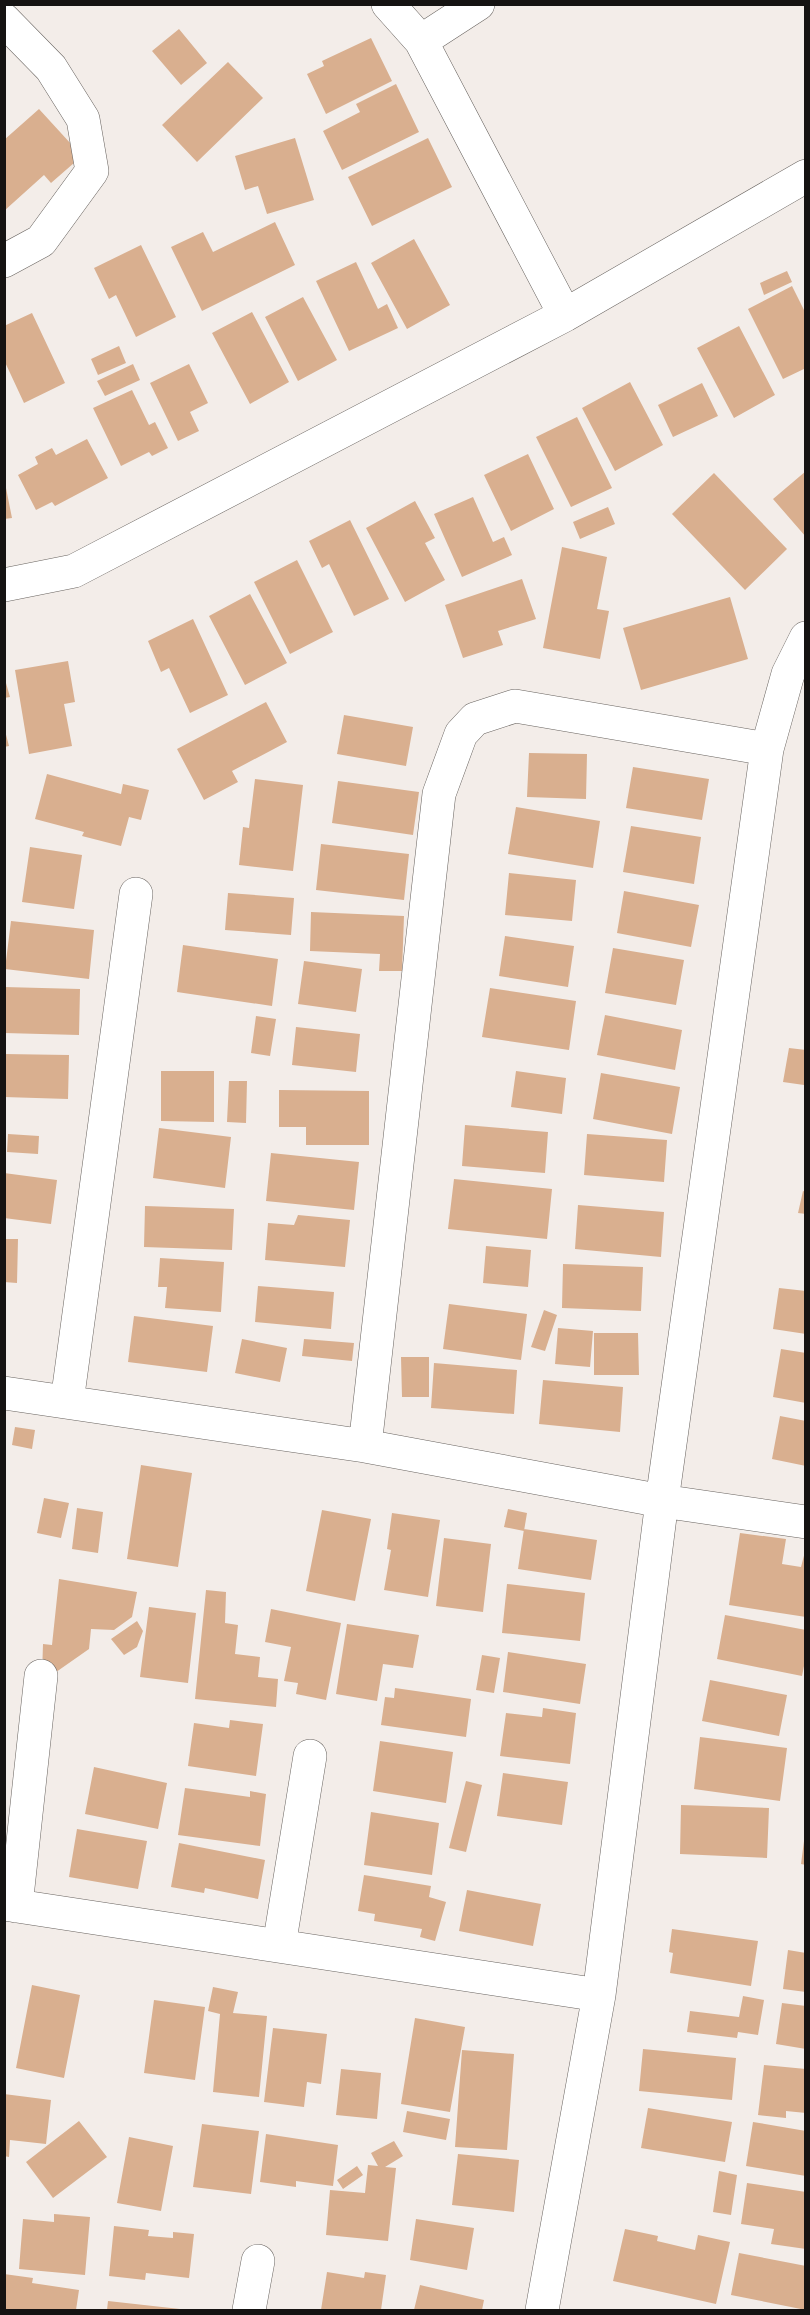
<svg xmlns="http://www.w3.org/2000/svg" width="810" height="2315" font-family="'Golos Text',sans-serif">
  <rect width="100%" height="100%" fill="#f3ede9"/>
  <path fill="#d9af8f" d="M179,29l28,34 -26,22 -29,-34z
    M371,38l21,43 -66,33 -19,-40 17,-8 -2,-5z
    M228,62l35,36 -66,64 -35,-37z
    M396,84l23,48 -77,38 -19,-39 37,-19 -4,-8z
    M39,109l43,47 -31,27 -7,-8 -40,36v-71z
    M295,138l19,62 -47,14 -9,-28 -13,4 -10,-34z
    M428,138l24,49 -80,39 -24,-49z
    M275,222l20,43 -93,46 -31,-64 32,-15 10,20z
    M414,239l36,66 -43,24 -36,-66z
    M141,245l35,72 -40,20 -20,-42 -7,4 -15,-31z
    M356,262l22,47 9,-5 11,24 -49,23 -33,-70z
    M787,271l5,11 -28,13 -4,-12z
    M792,286l14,28v54l-23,11 -35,-70z
    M303,297l34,63 -39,21 -33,-64z
    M252,312l37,70 -39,22 -38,-71z
    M32,313l33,70 -41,20 -20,-43v-34z
    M739,326l36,69 -41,23 -37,-70z
    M119,346l7,17 -28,12 -7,-16z
    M133,364l7,16 -35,16 -8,-15z
    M189,364l19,39 -18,9 9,19 -21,10 -28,-58z
    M630,382l33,63 -48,26 -33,-63z
    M702,383l16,33 -45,21 -15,-32z
    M132,390l17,35 6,-3 13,26 -16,8 -3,-4 -28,14 -28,-58z
    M577,417l35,71 -41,19 -35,-70z
    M87,439l21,39 -53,28 -3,-4 -16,8 -18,-35 20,-11 -3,-7 17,-9 4,7z
    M528,454l26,55 -43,22 -27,-56z
    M806,471v66l-33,-38z
    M714,473l73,76 -42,41 -73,-76z
    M4,478l8,40 -8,1z
    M473,497l20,45 11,-5 8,18 -50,22 -28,-63z
    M415,501l20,37 -10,5 20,37 -40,22 -39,-74z
    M608,507l7,17 -35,15 -7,-17z
    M350,520l39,79 -35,17 -25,-52 -7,4 -13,-27z
    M562,547l45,10 -10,52 12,2 -9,48 -57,-11z
    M297,560l36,72 -43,22 -36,-72z
    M522,579l14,40 -38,12 5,14 -40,13 -18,-53z
    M250,594l37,69 -42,22 -36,-69z
    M730,597l18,62 -107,31 -18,-62z
    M193,619l35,76 -38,18 -21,-45 -8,4 -13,-31z
    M68,661l7,41 -11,2 8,42 -43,8 -14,-84z
    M4,676l6,21 -6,1z
    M266,702l21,40 -55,29 6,11 -34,18 -27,-51z
    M344,715l69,12 -7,39 -69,-12z
    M4,727l5,19 -5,1z
    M529,753l58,1 -1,45 -59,-2z
    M633,767l76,12 -7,41 -76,-12z
    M47,774l74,20 2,-10 26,6 -8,30 -12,-3 -8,29 -39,-10 2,-4 -49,-13z
    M255,779l48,6 -10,86 -54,-6 4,-38 6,1z
    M338,781l81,11 -6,43 -81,-12z
    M516,807l84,14 -7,47 -85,-14z
    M631,826l70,11 -7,47 -71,-12z
    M321,844l88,10 -5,46 -88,-10z
    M30,847l52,8 -8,54 -52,-7z
    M509,873l67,7 -4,41 -67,-6z
    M624,891l75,14 -8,42 -74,-14z
    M228,893l66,5 -3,37 -66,-5z
    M311,912l93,4 -2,55h-23l1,-17 -70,-3z
    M11,921l83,9 -5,49 -84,-10z
    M505,936l69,10 -6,41 -69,-11z
    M183,945l95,14 -6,47 -95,-14z
    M613,948l71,12 -8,45 -71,-12z
    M304,961l58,8 -6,43 -58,-8z
    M4,987l76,2 -1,46 -75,-2z
    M490,988l86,13 -7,49 -87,-13z
    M605,1015l77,15 -7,40 -78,-15z
    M256,1016l20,3 -6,37 -19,-3z
    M296,1027l64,7 -4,38 -64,-7z
    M789,1048l17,2 -2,35 -21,-3z
    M4,1054l65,1 -1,44 -64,-2z
    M161,1071h53v51l-53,-1z
    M516,1071l50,7 -4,36 -51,-7z
    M601,1073l79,14 -8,47 -79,-15z
    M229,1081h18l-1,42 -19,-1z
    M279,1090l90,1v54h-63v-18h-27z
    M465,1125l83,7 -3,41 -83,-7z
    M159,1128l72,9 -6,51 -72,-10z
    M8,1134l31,2 -1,18 -31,-2z
    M587,1134l80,6 -3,42 -80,-7z
    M271,1153l88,9 -5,48 -88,-9z
    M4,1173l53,7 -6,44 -47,-6z
    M454,1179l98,10 -5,50 -99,-10z
    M803,1191l3,1v22l-8,-1z
    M578,1205l86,7 -3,45 -86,-8z
    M145,1206l89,3 -2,41 -88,-3z
    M298,1215l52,5 -5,47 -80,-7 3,-37 26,2z
    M4,1239h14l-1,44 -13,-1z
    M486,1246l45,4 -3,37 -45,-4z
    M160,1258l64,4 -3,50 -56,-4 2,-21h-9z
    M563,1264l80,3 -2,44 -79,-3z
    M258,1286l76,6 -3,37 -76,-7z
    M779,1288l27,3v43l-33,-5z
    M449,1304l78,10 -6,46 -78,-11z
    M544,1310l13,5 -12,36 -14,-4z
    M134,1316l79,10 -6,46 -79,-10z
    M558,1328l35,3 -3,36 -35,-3z
    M594,1333h44l1,42h-45z
    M242,1339l45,9 -7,34 -45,-9z
    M304,1339l50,4 -2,18 -50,-5z
    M781,1349l25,4v50l-33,-6z
    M401,1357h28v40h-27z
    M434,1363l83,7 -3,44 -83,-6z
    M543,1380l80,7 -3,45 -81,-8z
    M780,1416l26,5v45l-34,-7z
    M15,1427l20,3 -3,19 -20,-4z
    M141,1465l51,8 -14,94 -51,-8z
    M44,1498l25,5 -8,35 -24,-5z
    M77,1508l26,4 -5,41 -26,-4z
    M508,1509l19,4 -3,18 -20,-4z
    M322,1510l49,9 -16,82 -49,-10z
    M392,1513l48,7 -12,77 -44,-7 7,-40 -4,-1z
    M524,1529l73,11 -6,40 -73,-11z
    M740,1533l46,6 -4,25 19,3 5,-19v69l-77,-12z
    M444,1538l47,6 -8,68 -47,-6z
    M59,1579l78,13 -5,25 -18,13 -23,-1 -2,20 -40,28 -7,-2 1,-31 9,1z
    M507,1584l78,9 -5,48 -78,-8z
    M206,1590l20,2 -1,31 13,2 -3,29 25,3 -2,20 20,2 -2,28 -81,-8z
    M149,1607l47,6 -8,70 -48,-6z
    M271,1609l70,14 -15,77 -30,-6 2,-11 -14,-2 7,-34 -26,-5z
    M725,1615l81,15v26l-4,20 -85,-17z
    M137,1621l6,10 -6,16 -13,8 -13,-16z
    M347,1624l72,11 -6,33 -30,-4 -6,37 -41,-7z
    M508,1652l78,12 -6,40 -77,-12z
    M482,1655l18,3 -6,35 -18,-3z
    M710,1680l77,15 -8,41 -77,-15z
    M395,1688l76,11 -5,38 -85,-12 4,-28 9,1z
    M543,1708l33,5 -6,51 -70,-8 6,-43 36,4z
    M230,1720l33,4 -7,52 -68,-10 6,-43 35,5z
    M700,1737l87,11 -7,53 -86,-12z
    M380,1741l73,11 -7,51 -73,-12z
    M94,1767l73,16 -9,46 -73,-15z
    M503,1773l65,9 -6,43 -65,-9z
    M466,1781l16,4 -16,67 -17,-4z
    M185,1788l65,9v-6l16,3 -6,52 -82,-11z
    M681,1805l88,3 -2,50 -87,-4z
    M371,1812l68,11 -7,52 -68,-10z
    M77,1829l70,12 -9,48 -69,-12z
    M804,1841h2v24l-5,-1z
    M179,1843l86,17 -7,39 -53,-11 -1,5 -33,-6z
    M364,1875l67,11 -2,11 17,5 -11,39 -15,-4 2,-8 -48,-8 1,-7 -17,-3z
    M467,1890l74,14 -8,42 -74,-15z
    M672,1929l86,12 -7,45 -81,-13 3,-20 -4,-1z
    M788,1950l18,3v39l-23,-3z
    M32,1985l48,10 -16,83 -48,-10z
    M213,1987l25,5 -5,21 34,3 -8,81 -46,-5 7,-78 -12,-3z
    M743,1996l21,4 -6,35 -20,-3 -1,6 -50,-6 3,-21 49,6z
    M154,2000l51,7 -10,73 -51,-7z
    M782,2003l24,3v43l-30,-5z
    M415,2018l50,9 -15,85 -49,-8z
    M273,2028l54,6 -6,50 -14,-2 -3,25 -40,-5z
    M643,2049l93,9 -4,42 -93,-9z
    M462,2050l52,4 -7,96 -52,-3z
    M764,2065l42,4v44l-20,-2v7l-28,-3z
    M341,2069l40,4 -4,46 -41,-4z
    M4,2094l47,6 -5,44 -36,-4 -1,17 -5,-1z
    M648,2108l84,14 -7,40 -84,-14z
    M407,2111l43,8 -4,21 -43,-8z
    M79,2121l28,36 -54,41 -27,-36z
    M753,2122l53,9v45l-60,-10z
    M202,2124l57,7 -8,63 -58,-7z
    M266,2134l72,11 -5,41 -37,-5v6l-36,-5z
    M129,2137l44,9 -12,65 -44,-8z
    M394,2141l9,15 -18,11 11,1 -8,73 -62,-6 4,-45 35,3 3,-28 10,1 -7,-13z
    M458,2154l61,6 -5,52 -62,-7z
    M357,2166l6,9 -20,14 -6,-9z
    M719,2171l18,4 -6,40 -18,-3z
    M747,2183l59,9v57l-35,-5 3,-15 -33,-5z
    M54,2214l36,3 -5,58 -66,-6 4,-50 31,3z
    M416,2219l58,9 -7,42 -57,-10z
    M114,2226l35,4 -1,6 25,2v-6l21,2 -5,44 -43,-5 -1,7 -36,-4z
    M625,2229l33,7 -1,5 38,9 3,-15 32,7 -14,62 -103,-23z
    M739,2253l67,13v44l-75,-15z
    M327,2272l37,6 1,-6 21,3 -5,35h-60z
    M4,2274l29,4 -1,5 47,7 -3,20h-72z
    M420,2285l64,15 -2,10h-68z
    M108,2301l72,8v1h-73z"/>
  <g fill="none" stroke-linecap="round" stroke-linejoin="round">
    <defs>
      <path id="minor" d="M388,4l33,37 144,274 241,-139
        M4,20l47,48 32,51 9,52 -51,70 -37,20
        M421,41l57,-37
        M4,585l70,-14 491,-256
        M767,749l-252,-43 -40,13 -14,15 -22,60 -74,652 297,55 144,21
        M4,1393l361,53
        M67,1402l69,-508
        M4,1904l595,91
        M16,1906l25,-230
        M279,1946l31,-190
        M249,2310l9,-49
        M542,2310l57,-315 63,-494 105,-752 21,-75 18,-36"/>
    </defs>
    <use href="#minor" stroke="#696460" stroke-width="34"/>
    <use href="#minor" stroke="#fff" stroke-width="33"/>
  </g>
  <rect width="810" height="2315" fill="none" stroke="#151312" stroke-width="12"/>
</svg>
